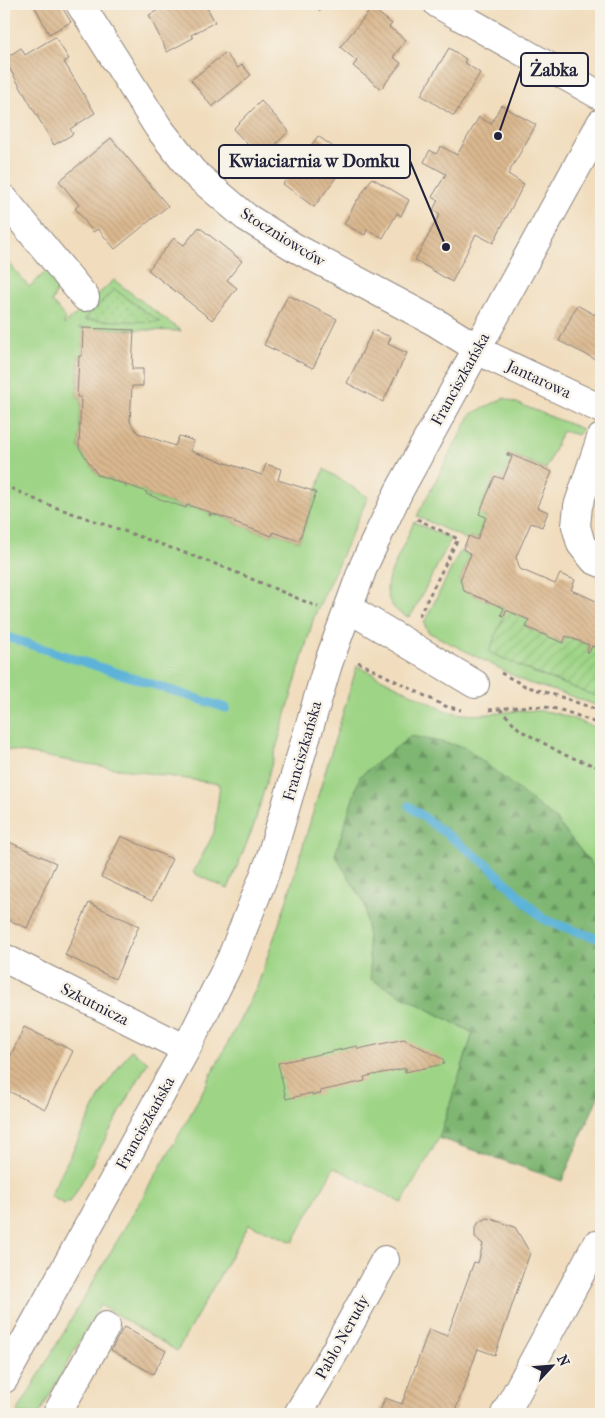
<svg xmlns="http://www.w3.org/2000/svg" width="605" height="1418" font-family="'IM FELL French Canon',serif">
  <defs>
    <pattern id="forest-firs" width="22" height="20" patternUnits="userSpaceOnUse" patternTransform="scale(1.25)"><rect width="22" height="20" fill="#7eb672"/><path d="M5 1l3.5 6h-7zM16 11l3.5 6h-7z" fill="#67945f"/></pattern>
    <pattern id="park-dots" width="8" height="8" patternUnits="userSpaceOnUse" patternTransform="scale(1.25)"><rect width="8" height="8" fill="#9dd485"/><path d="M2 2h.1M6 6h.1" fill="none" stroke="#87b674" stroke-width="1.8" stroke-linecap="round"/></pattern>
    <pattern id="garden-furrows" width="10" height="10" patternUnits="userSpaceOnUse" patternTransform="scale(1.25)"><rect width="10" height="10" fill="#9dd485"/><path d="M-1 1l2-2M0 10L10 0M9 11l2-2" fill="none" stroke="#87b674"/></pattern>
    <pattern id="building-back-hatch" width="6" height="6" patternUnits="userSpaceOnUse" patternTransform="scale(1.25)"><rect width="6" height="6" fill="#dab88f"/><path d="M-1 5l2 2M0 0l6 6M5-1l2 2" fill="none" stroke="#bb9e7c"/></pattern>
  </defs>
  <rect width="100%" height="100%" fill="#f7f3e8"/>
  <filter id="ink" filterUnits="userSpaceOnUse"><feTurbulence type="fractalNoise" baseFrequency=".02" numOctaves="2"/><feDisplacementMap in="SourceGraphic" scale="10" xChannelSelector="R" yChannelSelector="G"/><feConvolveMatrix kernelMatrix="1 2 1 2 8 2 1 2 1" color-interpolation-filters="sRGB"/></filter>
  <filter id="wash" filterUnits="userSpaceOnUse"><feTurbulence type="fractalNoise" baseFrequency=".0096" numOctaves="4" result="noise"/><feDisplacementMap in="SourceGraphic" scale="20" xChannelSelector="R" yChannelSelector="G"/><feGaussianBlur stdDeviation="1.12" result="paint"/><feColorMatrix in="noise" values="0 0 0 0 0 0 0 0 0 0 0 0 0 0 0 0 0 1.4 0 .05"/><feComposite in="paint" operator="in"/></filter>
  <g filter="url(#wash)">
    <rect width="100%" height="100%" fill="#f1ddbd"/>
    <path fill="#9dd485" stroke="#607b60" d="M4,257l25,30 19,-17 11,14 -7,18 13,15 -1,8 50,-45 67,51 -102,-3 4,1 -1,27h-3l-2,41h4l-2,51 19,27 26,9 -1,3 2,-3 22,8v3l39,13 1,-3 23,7 -1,3 1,1 1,-3 24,8 -1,2 38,13 1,-4 26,9 25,-72 44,28 -54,120 -60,208 -26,64 -35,-16 21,-40 6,-49 -139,-21 -77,-14z
      M504,398l78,31 -4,6 -16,-4 -16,38 -39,-16v2l5,2 -9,22 -8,-3 -16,38 7,3 -9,23 -7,-4 -2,4 -51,-24 54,-102z
      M414,522l37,17 -39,75 -3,3c-18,-5 -26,-22 -20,-40z
      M460,551l10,5 -10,24 4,11 40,17 -2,7 2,1 -15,36 46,21 66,25v9l-39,-14 -34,-10 -100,-51 -4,-9z
      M357,666l87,44c35,11 64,-2 99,1 20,2 40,12 58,19v146l-45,-56 -221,35 30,49 6,75 102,54 -34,105 -37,65 -68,-36 -41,75 -44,-18 -72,127 -77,-46 -61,109h-23l171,-293 70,-134 27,-78z
      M131,1050l17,12 -77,139 -7,3 -14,-8 54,-108z"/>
    <path fill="url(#forest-firs)" stroke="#506c56" d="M411,736l54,11 91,73 45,56v214l-39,91 -123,-43 34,-105 -102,-54 -6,-75 -30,-49 25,-79z"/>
    <path fill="url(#park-dots)" stroke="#607b60" d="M114,289l46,33 -76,-2z"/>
    <path fill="url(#garden-furrows)" stroke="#607b60" d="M506,610l23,10 -3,7 37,16 3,-7 23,9 -2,7 2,1 3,-7 9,4v48l-66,-25 -46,-21z"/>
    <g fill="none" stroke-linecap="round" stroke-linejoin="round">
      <path stroke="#5cb2d9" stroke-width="9" d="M4,636l222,72
        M409,806l80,60 54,53 38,14 20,6"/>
    </g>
    <g id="blocks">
      <path fill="url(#building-back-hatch)" d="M37,4h23l11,18 -22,12 -15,-29z
        M169,4h36l10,18 -24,13 2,3 -26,14 -18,-37z
        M314,4h15l-9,7z
        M591,4h10v5z
        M372,8l20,16 -3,3 17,13 -13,17 8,6 -20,26 -28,-23 4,-5 -17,-14z
        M55,37l14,22 -5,3 31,51 -25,16 3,5 -19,11 -50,-86 17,-11 4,7z
        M449,48l17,11 -2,3 16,11 -26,43 -33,-21z
        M225,53l13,15 4,-3 9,10 -39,32 -21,-27z
        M261,101l28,30 -31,31 -11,-11 3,-4 -17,-18z
        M501,105l35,20 -28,49 16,10 -31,59 -17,-9 -24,48 -37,-22 25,-46 -7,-4 5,-10 -6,-3 14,-23 -22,-12 6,-12 6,4 5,-8 16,9 22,-38 12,7z
        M318,136l32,23 -36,48 -31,-23z
        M111,138l57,68 -53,43 -17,-20 -5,3 -18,-24 4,-3 -20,-24z
        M372,178l37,22 -8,16 -4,-3 -14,25 -16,-9 -2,6 -21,-11 13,-24h1z
        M199,227l43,34 -15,19 10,8 -25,32 -64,-50 26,-32 10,7z
        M288,295l49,24 -24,49 -49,-23z
        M601,302v60l-42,-21 18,-36 18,10z
        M83,328l51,2 -2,39h11v17h-11l-2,36 8,11 37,13 4,-10 15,5 -4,10 72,24 4,-11 15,5 -3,11 38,12 -17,49 -26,-9 -1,4 -38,-13 1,-2 -24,-8v3l-2,-1 1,-3 -23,-7 -1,3 -40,-14 1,-2 -49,-17 -19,-27 2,-51h-4l2,-41h3z
        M373,330l18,7 -3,7 19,9 -24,49 -36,-19z
        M507,453l45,19 -15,35 11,5 -6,15 -11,-4 -15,34 4,12 35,15 5,-10 15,6 -4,10 30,13v47l-9,-4 -3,7 -2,-1 2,-7 -23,-9 -3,7 -37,-16 3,-7 -23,-10 -2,6 -3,-1 3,-7 -40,-17 -4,-11 11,-26 -8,-5 6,-13 8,4 9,-23 -7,-3 16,-38 8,3 9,-22 -5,-2z
        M121,836l51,23 -20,42 -51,-24z
        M5,840l51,23 -29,65 -23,-10v-74z
        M89,903l50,23 -24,53 -50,-24z
        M24,1027l49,24 -28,58 -41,-20v-19z
        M404,1039l39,20 1,5 -39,8 -1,-2h3l-1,-2 -42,9 1,4 -45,10 1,3 -9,1v-2l-26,6 -8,-36 79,-17 1,3z
        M488,1218l27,9 15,26 -35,102 -17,-6 -24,65h-75l6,-16 17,6 27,-75 18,7 27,-74 4,1 5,-19 -8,-7v-8l4,-7z
        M124,1327l42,24 -13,23 -42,-24z"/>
    </g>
  </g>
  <g filter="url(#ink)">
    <use href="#blocks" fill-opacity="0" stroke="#8a807c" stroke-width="1"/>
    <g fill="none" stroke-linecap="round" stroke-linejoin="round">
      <defs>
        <path id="minor" d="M80,4l78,123 35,45 53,45 48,30 141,75 56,35 110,52
          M438,4l163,92
          M4,199l81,98
          M601,438l-23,68 -2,20 5,18 13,16 7,3
          M348,608l127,76
          M4,958l182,91
          M4,1379l182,-330 45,-90 38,-96 59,-199 36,-99 35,-74 202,-368
          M57,1414l49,-88
          M298,1414l37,-63 50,-91
          M505,1414l91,-169"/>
      </defs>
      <use href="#minor" stroke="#8a807c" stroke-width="30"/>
      <path stroke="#8a807c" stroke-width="3" stroke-dasharray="4 4" stroke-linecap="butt" d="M4,485l39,18 81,28 97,35 97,41
        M417,519l41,20 -40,79
        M358,662l87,44 16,4
        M501,673l24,13 36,11 40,14
        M500,709l20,21 45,25 36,13
        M489,710c18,-2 38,-5 56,-3 19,2 38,11 56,18"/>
      <use href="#minor" stroke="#fff" stroke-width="28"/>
    </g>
  </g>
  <g text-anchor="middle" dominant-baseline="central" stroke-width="5" stroke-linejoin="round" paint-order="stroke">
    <g font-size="16" fill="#22223b" stroke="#f7f3e8">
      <text transform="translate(283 237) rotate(32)">Stoczniowców</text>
      <text transform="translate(460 379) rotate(-61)">Franciszkańska</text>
      <text transform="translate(539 379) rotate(25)">Jantarowa</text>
      <text transform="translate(302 751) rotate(-74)">Franciszkańska</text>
      <text transform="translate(95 1004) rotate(27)">Szkutnicza</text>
      <text transform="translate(145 1123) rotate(-61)">Franciszkańska</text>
      <text transform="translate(342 1337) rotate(-61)">Pablo Nerudy</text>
    </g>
  </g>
  <path fill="none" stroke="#22223b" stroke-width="2" d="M498 136L521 70M446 247L410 161"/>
  <g fill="#22223b" stroke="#f7f3e8" stroke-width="2">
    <circle cx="498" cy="136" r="5"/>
    <circle cx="446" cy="247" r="5"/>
  </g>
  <g fill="#f7f3e8" stroke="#22223b" stroke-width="2">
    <rect x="521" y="53" width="67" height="33" rx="5"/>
    <rect x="219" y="145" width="191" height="33" rx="5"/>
  </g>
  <g font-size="18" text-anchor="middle" font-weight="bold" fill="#22223b">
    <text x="554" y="76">Żabka</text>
    <text x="314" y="167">Kwiaciarnia w Domku</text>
  </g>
  <rect width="605" height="1418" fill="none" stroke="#f7f3e8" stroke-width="20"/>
  <g transform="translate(552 1366) rotate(64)" stroke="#f7f3e8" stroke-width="4" paint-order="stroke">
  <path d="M0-4L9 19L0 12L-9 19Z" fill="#22223b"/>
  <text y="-8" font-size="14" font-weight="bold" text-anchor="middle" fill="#22223b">N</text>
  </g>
</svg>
